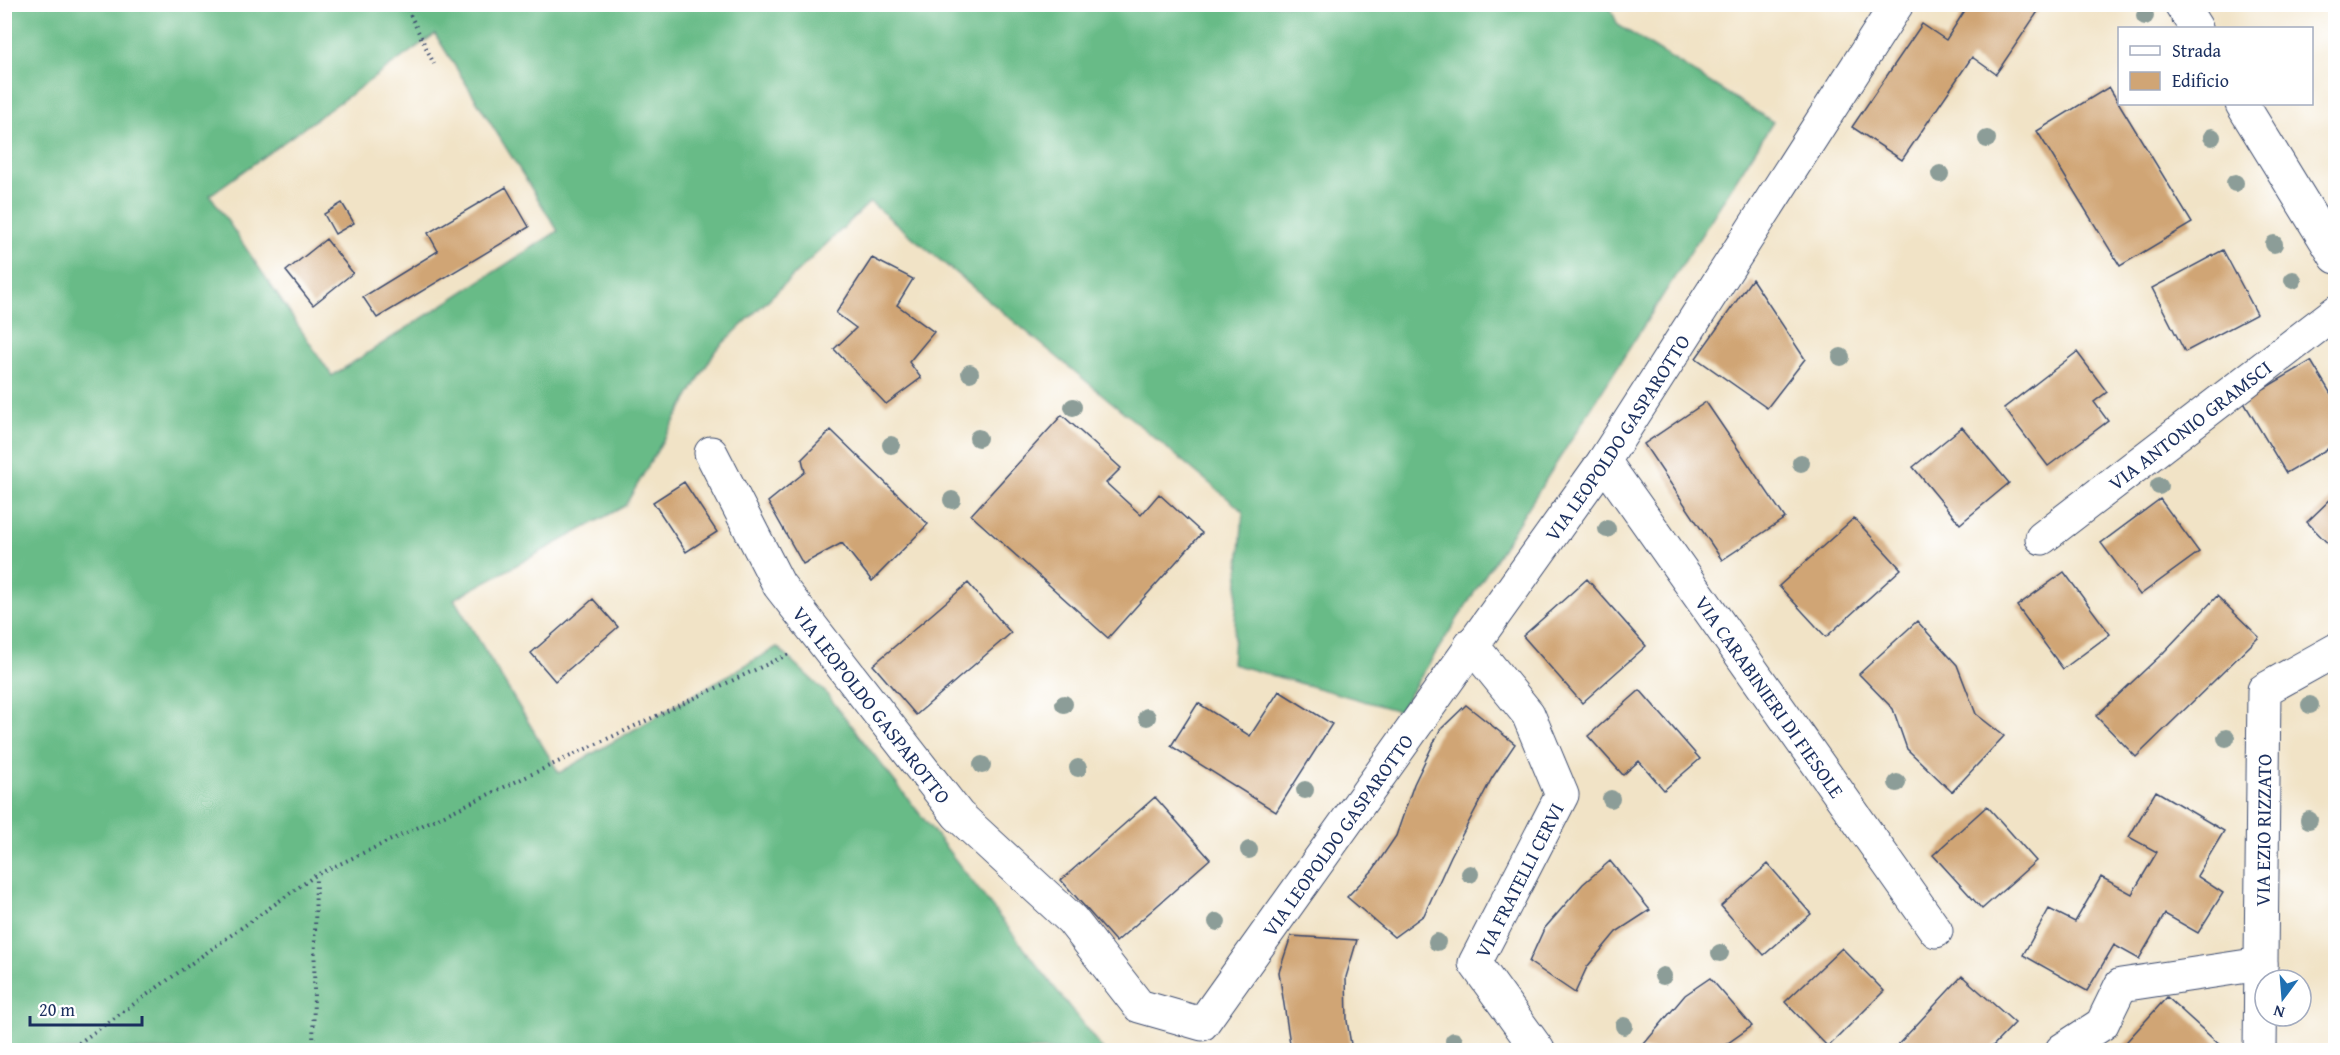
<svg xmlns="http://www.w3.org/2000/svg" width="2340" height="1055" font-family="'Gentium Book Plus',serif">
  <rect width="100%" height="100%" fill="#fff"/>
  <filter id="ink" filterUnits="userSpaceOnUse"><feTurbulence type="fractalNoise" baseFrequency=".0167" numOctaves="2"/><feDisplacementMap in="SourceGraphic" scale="12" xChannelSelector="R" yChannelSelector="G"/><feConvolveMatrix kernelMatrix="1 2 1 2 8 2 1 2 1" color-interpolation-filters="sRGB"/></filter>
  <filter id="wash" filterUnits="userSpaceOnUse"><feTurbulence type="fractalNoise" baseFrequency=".008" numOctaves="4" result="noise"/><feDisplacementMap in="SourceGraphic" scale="24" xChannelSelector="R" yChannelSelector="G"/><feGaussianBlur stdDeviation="1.35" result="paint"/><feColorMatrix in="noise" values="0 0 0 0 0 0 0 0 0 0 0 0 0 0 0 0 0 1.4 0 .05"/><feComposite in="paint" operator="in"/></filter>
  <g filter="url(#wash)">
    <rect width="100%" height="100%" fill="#f1e3c6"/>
    <path fill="#68bb87" stroke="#427572" stroke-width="1.5" fill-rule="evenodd" d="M5,4l1604,1 9,20 155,97 -374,589 -167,-47 11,-153 -373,-309 -155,149 -90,155 -171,93 105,174 218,-126 49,46 277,357h-1098zM435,34l123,197 -226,145 -122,-181z"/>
    <g id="blocks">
      <path fill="#d0a575" d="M1969,4h74l-47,70 -24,-17 -70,103 -50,-33 70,-103 24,16z
        M2109,87l83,136 -72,43 -83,-135z
        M506,187l23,40 -152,91 -14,-21 75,-46 -10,-18z
        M342,203l12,20 -19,11 -11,-20z
        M326,239l27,34 -40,32 -27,-34z
        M2223,250l34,64 -72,38 -33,-64z
        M872,258l41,21 -16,26 37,27 -25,30 12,16 -35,26 -52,-55 22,-21 -20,-15z
        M1752,279l53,80 -38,49 -71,-50z
        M2077,352l30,40 -13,10 14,19 -60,45 -44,-58z
        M2311,361l25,41v42l-50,29 -43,-72z
        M1706,402l79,116 -63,42 -78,-116z
        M1062,415l59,53 -15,15 35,32 18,-21 43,39 -94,105 -137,-123z
        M1962,427l47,56 -49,41 -47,-57z
        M831,430l97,94 -56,57 -30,-38 -39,21 -35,-62 37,-30 -3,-13z
        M684,482l33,50 -31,20 -33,-50z
        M2336,494v58l-29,-30z
        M2160,499l39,53 -59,43 -39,-52z
        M1854,518l47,51 -75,68 -47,-51z
        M2064,572l46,62 -47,35 -46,-63z
        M1587,579l59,67 -64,57 -59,-67z
        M968,583l43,50 -95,82 -43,-50z
        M2217,596l42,41 -123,120 -40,-41 67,-63z
        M593,599l25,28 -63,54 -24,-28z
        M1917,621l40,44 19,49 28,22 -52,56 -45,-43 -14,-40 -34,-35z
        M1640,690l60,69 -36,31 -25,-29 -16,14 -35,-39z
        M1279,691l53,33 -56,88 -105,-66 27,-43 52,33z
        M1466,705l49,39 -23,34 -41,78 -27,59 -30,22 -47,-40 26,-27 23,-34 18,-52 26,-54z
        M2156,791l68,40 -27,45 26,17 -25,40 -33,-19 -26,45 -25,-14 -27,46 -64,-36 26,-46 26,13 26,-45 31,17 25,-42 -28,-15z
        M1155,797l55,62 -94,83 -55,-62z
        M1987,806l49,55 -54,48 -49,-54z
        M1610,861l40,49 -34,22 -29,35 -12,26 -46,-31 15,-33 39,-45z
        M1768,864l43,50 -47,41 -43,-49z
        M1291,936l66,4 -11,37 1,44 5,29h-61l-12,-78z
        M1842,948l42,43 -56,56 -43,-45z
        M1962,976l53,47 -26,27h-96z
        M1710,978l42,48 -34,24h-79l46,-55z
        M2167,997l56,51 -3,2h-101z"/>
    </g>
  </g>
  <g filter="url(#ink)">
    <use href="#blocks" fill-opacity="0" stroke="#3b4a6e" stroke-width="1.5"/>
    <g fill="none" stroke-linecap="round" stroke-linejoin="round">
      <defs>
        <g id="minor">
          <path d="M2181,4l15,24"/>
          <path d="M2242,104l94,153"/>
          <path id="s1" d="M711,453l68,132 179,230 114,105 67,86 63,18 402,-563 293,-457"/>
          <path id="s2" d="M1604,461l332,470"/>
          <path id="s3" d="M2042,538l294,-226"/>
          <path d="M1471,644l57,70 34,81 -87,168 63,87"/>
          <path d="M2062,1050l40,-26 19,-39 140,-21"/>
          <path id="s4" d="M2260,1050l4,-360 72,-40"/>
        </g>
      </defs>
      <use href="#minor" stroke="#3b4a6e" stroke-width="35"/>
      <path stroke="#3b4a6e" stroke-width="4" stroke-dasharray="1.5 4.5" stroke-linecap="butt" d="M405,4l29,60
        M69,1050l247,-175 473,-221
        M313,1050l3,-174"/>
      <use href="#minor" stroke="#fff" stroke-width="33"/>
    </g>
    <g fill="#8c9d98">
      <circle cx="2145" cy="16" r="9"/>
      <circle cx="2212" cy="137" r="9"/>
      <circle cx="1987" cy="139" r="9"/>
      <circle cx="1940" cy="174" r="9"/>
      <circle cx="2235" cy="183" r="9"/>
      <circle cx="2274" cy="244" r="9"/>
      <circle cx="2293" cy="280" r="9"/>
      <circle cx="1841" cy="357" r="9"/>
      <circle cx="970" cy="373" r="9"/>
      <circle cx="1073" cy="407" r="9"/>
      <circle cx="978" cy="438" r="9"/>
      <circle cx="891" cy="445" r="9"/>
      <circle cx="1801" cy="463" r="9"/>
      <circle cx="2159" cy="486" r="9"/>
      <circle cx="952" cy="500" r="9"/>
      <circle cx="1607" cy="529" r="9"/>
      <circle cx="1064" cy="704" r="9"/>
      <circle cx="2310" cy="705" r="9"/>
      <circle cx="1147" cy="717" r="9"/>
      <circle cx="2226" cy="738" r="9"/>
      <circle cx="982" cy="765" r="9"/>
      <circle cx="1078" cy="768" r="9"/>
      <circle cx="1897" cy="783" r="9"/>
      <circle cx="1305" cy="790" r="9"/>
      <circle cx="1611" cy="799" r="9"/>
      <circle cx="2309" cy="820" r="9"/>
      <circle cx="1249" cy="850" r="9"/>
      <circle cx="1470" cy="874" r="9"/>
      <circle cx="1217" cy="922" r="9"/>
      <circle cx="1437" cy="942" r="9"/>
      <circle cx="1720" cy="953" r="9"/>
      <circle cx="1663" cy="976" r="9"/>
      <circle cx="1624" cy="1026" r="9"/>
      <circle cx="1454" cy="1041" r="9"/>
    </g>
  </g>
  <g text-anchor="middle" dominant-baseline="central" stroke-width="6" stroke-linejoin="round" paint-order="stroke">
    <g font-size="20" fill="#1b2f5e" stroke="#fff">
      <text stroke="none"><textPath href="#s3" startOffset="186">VIA ANTONIO GRAMSCI</textPath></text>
      <text stroke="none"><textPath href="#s1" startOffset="1488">VIA LEOPOLDO GASPAROTTO</textPath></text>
      <text stroke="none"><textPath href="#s2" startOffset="288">VIA CARABINIERI DI FIESOLE</textPath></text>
      <text stroke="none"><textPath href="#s1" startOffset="300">VIA LEOPOLDO GASPAROTTO</textPath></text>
      <text stroke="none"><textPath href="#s4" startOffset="220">VIA EZIO RIZZATO</textPath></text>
      <text stroke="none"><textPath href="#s1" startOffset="1002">VIA LEOPOLDO GASPAROTTO</textPath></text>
      <text transform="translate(1519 880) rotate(-63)">VIA FRATELLI CERVI</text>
    </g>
  </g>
  <rect width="2340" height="1055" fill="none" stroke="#fff" stroke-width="24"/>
  <rect x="2118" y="27" width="195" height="78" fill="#ffffff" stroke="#a4acbf" stroke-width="1.5"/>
  <rect x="2130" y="46" width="30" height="9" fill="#ffffff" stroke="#a4acbf" stroke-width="1.5"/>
  <text x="2172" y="57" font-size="18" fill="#1b2f5e">Strada</text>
  <rect x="2130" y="72" width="30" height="18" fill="#d0a575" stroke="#a4acbf" stroke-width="1.5"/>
  <text x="2172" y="87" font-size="18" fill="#1b2f5e">Edificio</text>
  <g transform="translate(2283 998) rotate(196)"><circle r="28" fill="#ffffff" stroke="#a4acbf" stroke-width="1.5"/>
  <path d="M0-4.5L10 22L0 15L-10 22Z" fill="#1f6fb2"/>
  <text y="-9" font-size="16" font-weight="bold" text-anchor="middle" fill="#1b2f5e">N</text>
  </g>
  <path d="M30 1016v9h112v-9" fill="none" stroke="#1b2f5e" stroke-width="3"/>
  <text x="39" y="1016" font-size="18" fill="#1b2f5e" stroke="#ffffff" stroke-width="4.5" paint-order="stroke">20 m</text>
</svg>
